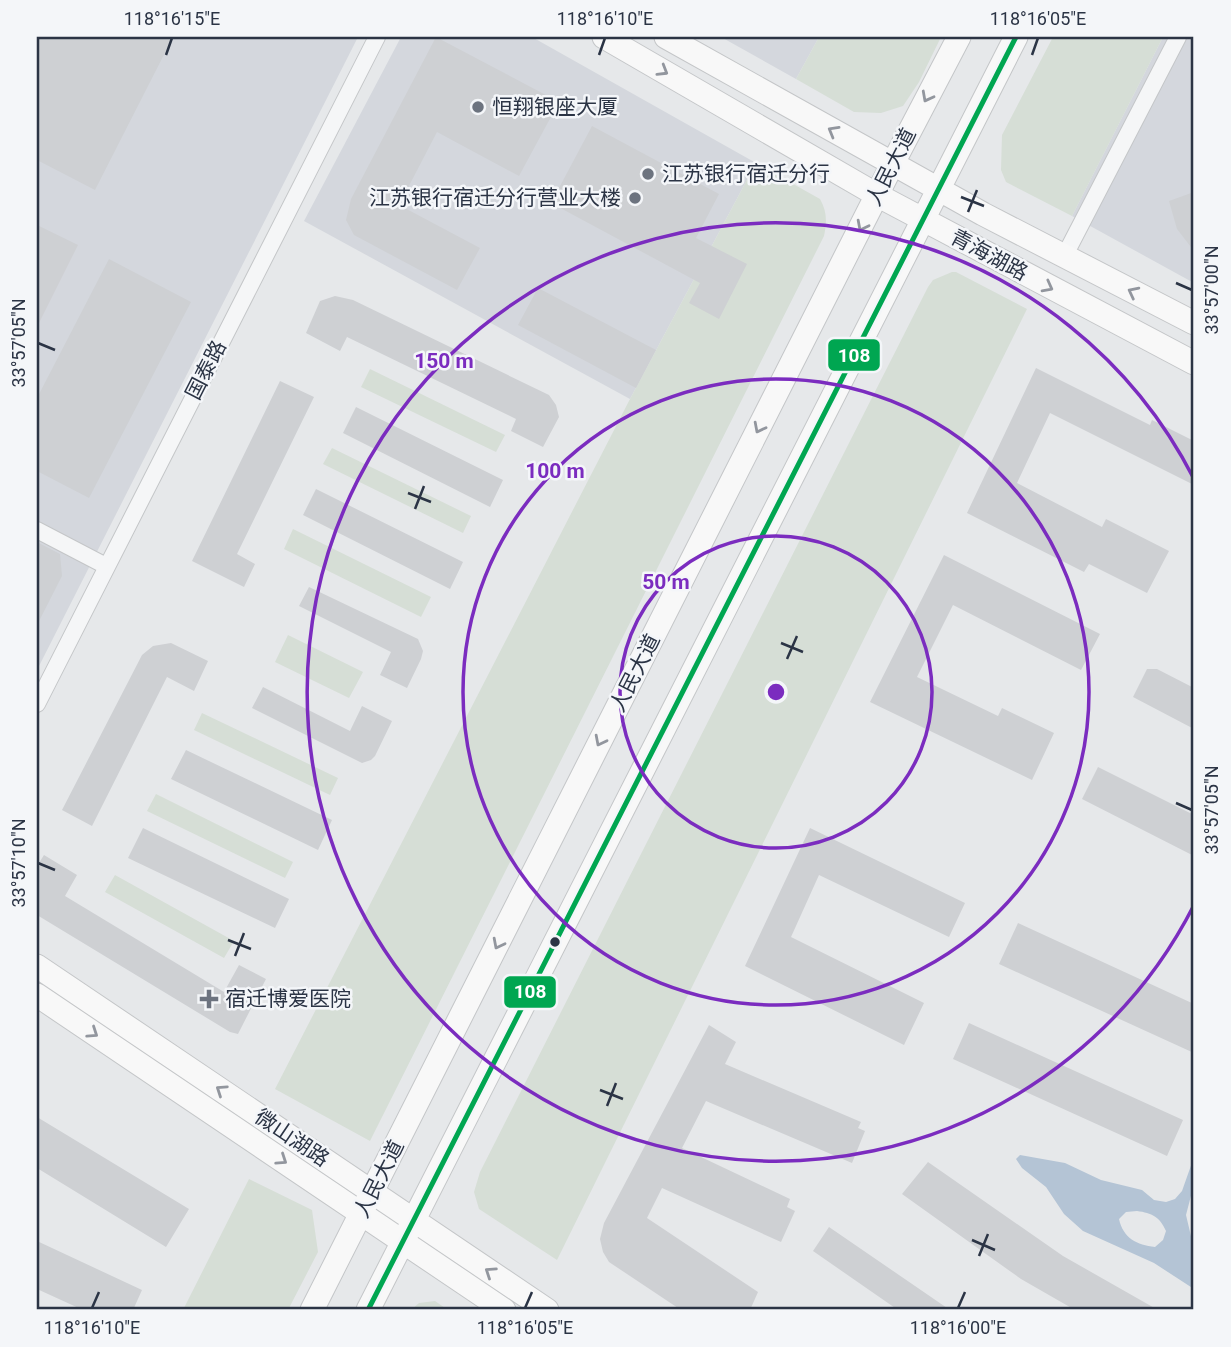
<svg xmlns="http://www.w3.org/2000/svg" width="1231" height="1347" font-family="Roboto,'Noto Sans SC',sans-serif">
  <rect width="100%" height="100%" fill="#e6e8ea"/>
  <path fill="#d4d7dd" d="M37,37h321l-321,633z
    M401,37h131l224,126 -126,236 -326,-178z
    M721,37h98l-23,42z
    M1163,37h31v246l-122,-67z"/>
  <path fill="#d6ded6" d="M819,37h122l-22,45 -16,24 -22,7 -27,-1 -58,-33z
    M1053,37h110l-91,179 -66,-34 -5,-12 1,-35z
    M756,163l64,36c7,12 7,23 4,37l-454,905 -95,-52 355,-690z
    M952,272h4l71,37 -470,951 -78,-51 -5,-17 6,-20 448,-885 5,-7z
    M370,369l135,66 -9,17 -135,-65z
    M332,448l139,68 -8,17 -140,-69z
    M293,529l138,68 -10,20 -137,-68z
    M288,635l75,37 -14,26 -74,-36z
    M202,713l136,65 -8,17 -136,-65z
    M156,794l137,68 -8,16 -138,-67z
    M115,875l119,66 -10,17 -119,-66z
    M249,1179l63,31 6,42 -30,58h-105z
    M435,1301l13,9h-37l8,-7z"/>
  <path fill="#b4c4d5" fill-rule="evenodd" d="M1020,1155l45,8 36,17 41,10 12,10 12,2 9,-3 7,-8 12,-34v27l-8,31 8,34v40l-40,-26 -71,-32 -19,-17 -18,-27 -24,-19 -6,-9zM1137,1211c15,2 23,6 29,20l-3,9 -8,7c-18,-2 -32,-9 -36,-28l7,-7z"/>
  <path fill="#ced0d3" d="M37,37h136l-78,153 -58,-30z
    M436,37l123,65 -40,74 -82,-44 -38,73 81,43 -23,42 -103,-55 -8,-15 5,-21z
    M592,126l127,68 -23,44 51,26 -28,55 -30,-16 11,-20 -149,-80z
    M1194,192v59l-17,-22 -8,-28z
    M37,225l41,20 -41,82z
    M109,259l82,43 -102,196 -52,-27v-73z
    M538,288l118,62 -20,38 -118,-63z
    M335,296l18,4 196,95 7,10 3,12 -16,30 -32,-16 5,-12 -169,-82 -7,14 -34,-18 14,-32z
    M1036,368l114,57 2,-5 42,21v44l-144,-72 -33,70 85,44 4,-8 63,32 -22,42 -58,-29 -5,8 -117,-59z
    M280,381l34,16 -77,157 18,10 -11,23 -52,-26z
    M356,407l147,73 -13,27 -147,-74z
    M316,489l147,73 -13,27 -147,-74z
    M37,542l23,12 2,22 -25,49z
    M944,555l156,79 -19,36 -128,-65 -36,72 81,39 4,-8 52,25 -22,47 -162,-78z
    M309,587l109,52 5,12 -2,8 -14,29 -27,-13 11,-23 -92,-46z
    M171,643l37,18 -14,30 -27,-14 -75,149 -30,-16 80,-155 11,-9z
    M1147,669h10l37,19v41l-61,-32z
    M263,687l87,44 12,-25 30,15 -17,35 -4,4 -9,3 -110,-55z
    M186,750l146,70 -14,30 -147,-71z
    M1098,767l96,48v41l-112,-57z
    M143,828l146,71 -14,29 -147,-70z
    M810,828l155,75 -16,34 -130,-62 -28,62 133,66 -20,42 -159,-79z
    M44,855l33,20 -12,21 159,96 15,-27 27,14 -28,55 -8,-2 -193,-117v-49z
    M1018,923l176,81v49l-195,-89z
    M969,1023l214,97 -16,36 -214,-97z
    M709,1025l27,17 -11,22 136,58 -3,6 7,3 -13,32 -146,-62 -24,47 108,51 -3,8 8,4 -14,31 -119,-54 -15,30 111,74 -8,18h-69l-72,-48 -6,-10 -3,-13 4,-16z
    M37,1117l152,92 -23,38 -129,-79z
    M928,1162l135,94 95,54h-83l-54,-31 -119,-85z
    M829,1227l121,83h-52l-85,-59z
    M37,1241l105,49 -9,20h-50l-46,-21z"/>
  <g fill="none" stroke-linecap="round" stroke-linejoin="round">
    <defs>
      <path id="street" d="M1064,257l114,-220
        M37,530l69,36
        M37,704l340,-667"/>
      <path id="secondary" d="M604,37l273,158 317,168
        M666,37l317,177 211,109
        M37,966l510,344
        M37,995l467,315
        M312,1310l580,-1145 67,-128
        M368,1310l648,-1273"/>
    </defs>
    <use href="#street" stroke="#c4c6c8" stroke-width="18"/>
    <use href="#secondary" stroke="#c4c6c8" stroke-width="25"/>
    <use href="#street" stroke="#f5f6f7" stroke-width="16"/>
    <use href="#secondary" stroke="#f8f8f8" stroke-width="23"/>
    <defs>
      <path id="bus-1" d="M368,1310l648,-1273"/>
    </defs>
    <use href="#bus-1" stroke="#f4f6f9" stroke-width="10"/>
    <use href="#bus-1" stroke="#00a651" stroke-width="5"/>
  </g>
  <defs><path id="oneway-chevron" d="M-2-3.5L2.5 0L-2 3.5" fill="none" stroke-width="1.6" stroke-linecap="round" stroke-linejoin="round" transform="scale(1.75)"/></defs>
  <g stroke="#92969e">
    <use href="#oneway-chevron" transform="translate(663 71) rotate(31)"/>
    <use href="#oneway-chevron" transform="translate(927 97) rotate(118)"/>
    <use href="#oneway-chevron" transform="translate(833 131) rotate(-150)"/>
    <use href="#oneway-chevron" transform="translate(862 226) rotate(117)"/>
    <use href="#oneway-chevron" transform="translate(1048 287) rotate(28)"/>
    <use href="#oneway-chevron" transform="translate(1133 292) rotate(-153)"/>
    <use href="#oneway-chevron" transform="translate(759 428) rotate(117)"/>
    <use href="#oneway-chevron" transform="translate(600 741) rotate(117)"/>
    <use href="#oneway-chevron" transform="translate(498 944) rotate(117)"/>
    <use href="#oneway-chevron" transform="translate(93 1033) rotate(34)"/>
    <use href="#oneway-chevron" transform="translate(221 1090) rotate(-146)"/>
    <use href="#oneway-chevron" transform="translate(282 1160) rotate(34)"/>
    <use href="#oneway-chevron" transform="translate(490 1272) rotate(-146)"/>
  </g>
  <path fill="none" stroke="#2b3445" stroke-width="2.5" d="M166,55l6,-17M599,55l6,-17M1032,55l6,-17M961,197l23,9M968,212l9,-22M1176,283l16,7M38,343l17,7M408,493l23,9M415,509l9,-23M781,643l22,9M787,659l10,-23M1176,803l16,7M38,863l17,7M228,940l23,9M235,956l9,-23M600,1090l23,9M607,1106l9,-23M972,1240l23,10M979,1256l9,-22M92,1308l7,-16M525,1308l7,-16M958,1308l7,-16"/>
  <g fill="none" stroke="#7b2cbf" stroke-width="3.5">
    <circle cx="776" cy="692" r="156"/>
    <circle cx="776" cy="692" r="313"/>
    <path d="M1194 905A469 469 0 1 1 1194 479"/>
  </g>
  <g fill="#6c737f" stroke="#f4f6f9" stroke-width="2.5">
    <circle cx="478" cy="107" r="7"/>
    <circle cx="648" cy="174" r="7"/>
    <circle cx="635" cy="198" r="7"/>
    <path d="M205.5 988.5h7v7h7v7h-7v7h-7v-7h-7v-7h7z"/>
  </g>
  <circle fill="#2b3445" stroke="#f4f6f9" stroke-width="2.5" cx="555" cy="942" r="6"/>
  <g text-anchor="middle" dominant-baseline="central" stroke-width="5" stroke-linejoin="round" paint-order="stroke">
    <g font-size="21" fill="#2b3445" stroke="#f4f6f9" text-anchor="start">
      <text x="492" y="107">恒翔银座大厦</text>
      <text x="662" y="174">江苏银行宿迁分行</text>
      <text x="621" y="198" text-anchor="end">江苏银行宿迁分行营业大楼</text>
      <text x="225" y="999">宿迁博爱医院</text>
    </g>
    <g font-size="21" fill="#2b3445" stroke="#f4f6f9">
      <text transform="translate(891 167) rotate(-63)">人民大道</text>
      <text transform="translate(989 255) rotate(28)">青海湖路</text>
      <text transform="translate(206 370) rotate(-63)">国泰路</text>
      <text transform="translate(635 673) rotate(-63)">人民大道</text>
      <text transform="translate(292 1138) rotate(34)">微山湖路</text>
      <text transform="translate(379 1179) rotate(-63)">人民大道</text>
    </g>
  </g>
  <circle cx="776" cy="692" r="10" fill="#7b2cbf" stroke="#f4f6f9" stroke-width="3.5"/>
  <g font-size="21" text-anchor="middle" font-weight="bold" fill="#7b2cbf" stroke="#f4f6f9" stroke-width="5" stroke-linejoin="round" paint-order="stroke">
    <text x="444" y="368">150 m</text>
    <text x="555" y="478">100 m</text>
    <text x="666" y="589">50 m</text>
  </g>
  <g stroke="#f4f6f9" stroke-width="2.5">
    <rect x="827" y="338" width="54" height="34" rx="7" fill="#00a651"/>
    <rect x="503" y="975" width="54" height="34" rx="7" fill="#00a651"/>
  </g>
  <g font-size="19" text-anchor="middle" font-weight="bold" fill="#fff">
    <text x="854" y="362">108</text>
    <text x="530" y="998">108</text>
  </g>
  <rect width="1231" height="1347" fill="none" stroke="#f4f6f9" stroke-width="77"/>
  <rect x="38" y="38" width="1154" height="1270" fill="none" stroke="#2b3445" stroke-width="2.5"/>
  <g font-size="18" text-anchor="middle" fill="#2b3445">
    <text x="172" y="25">118°16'15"E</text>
    <text x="605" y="25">118°16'10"E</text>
    <text x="1038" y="25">118°16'05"E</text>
    <text transform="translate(1212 290) rotate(-90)" y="6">33°57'00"N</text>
    <text transform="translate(19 343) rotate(-90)" y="6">33°57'05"N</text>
    <text transform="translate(1212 810) rotate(-90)" y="6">33°57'05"N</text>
    <text transform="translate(19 863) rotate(-90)" y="6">33°57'10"N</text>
    <text x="92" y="1334">118°16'10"E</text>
    <text x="525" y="1334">118°16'05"E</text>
    <text x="958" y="1334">118°16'00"E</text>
  </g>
</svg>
